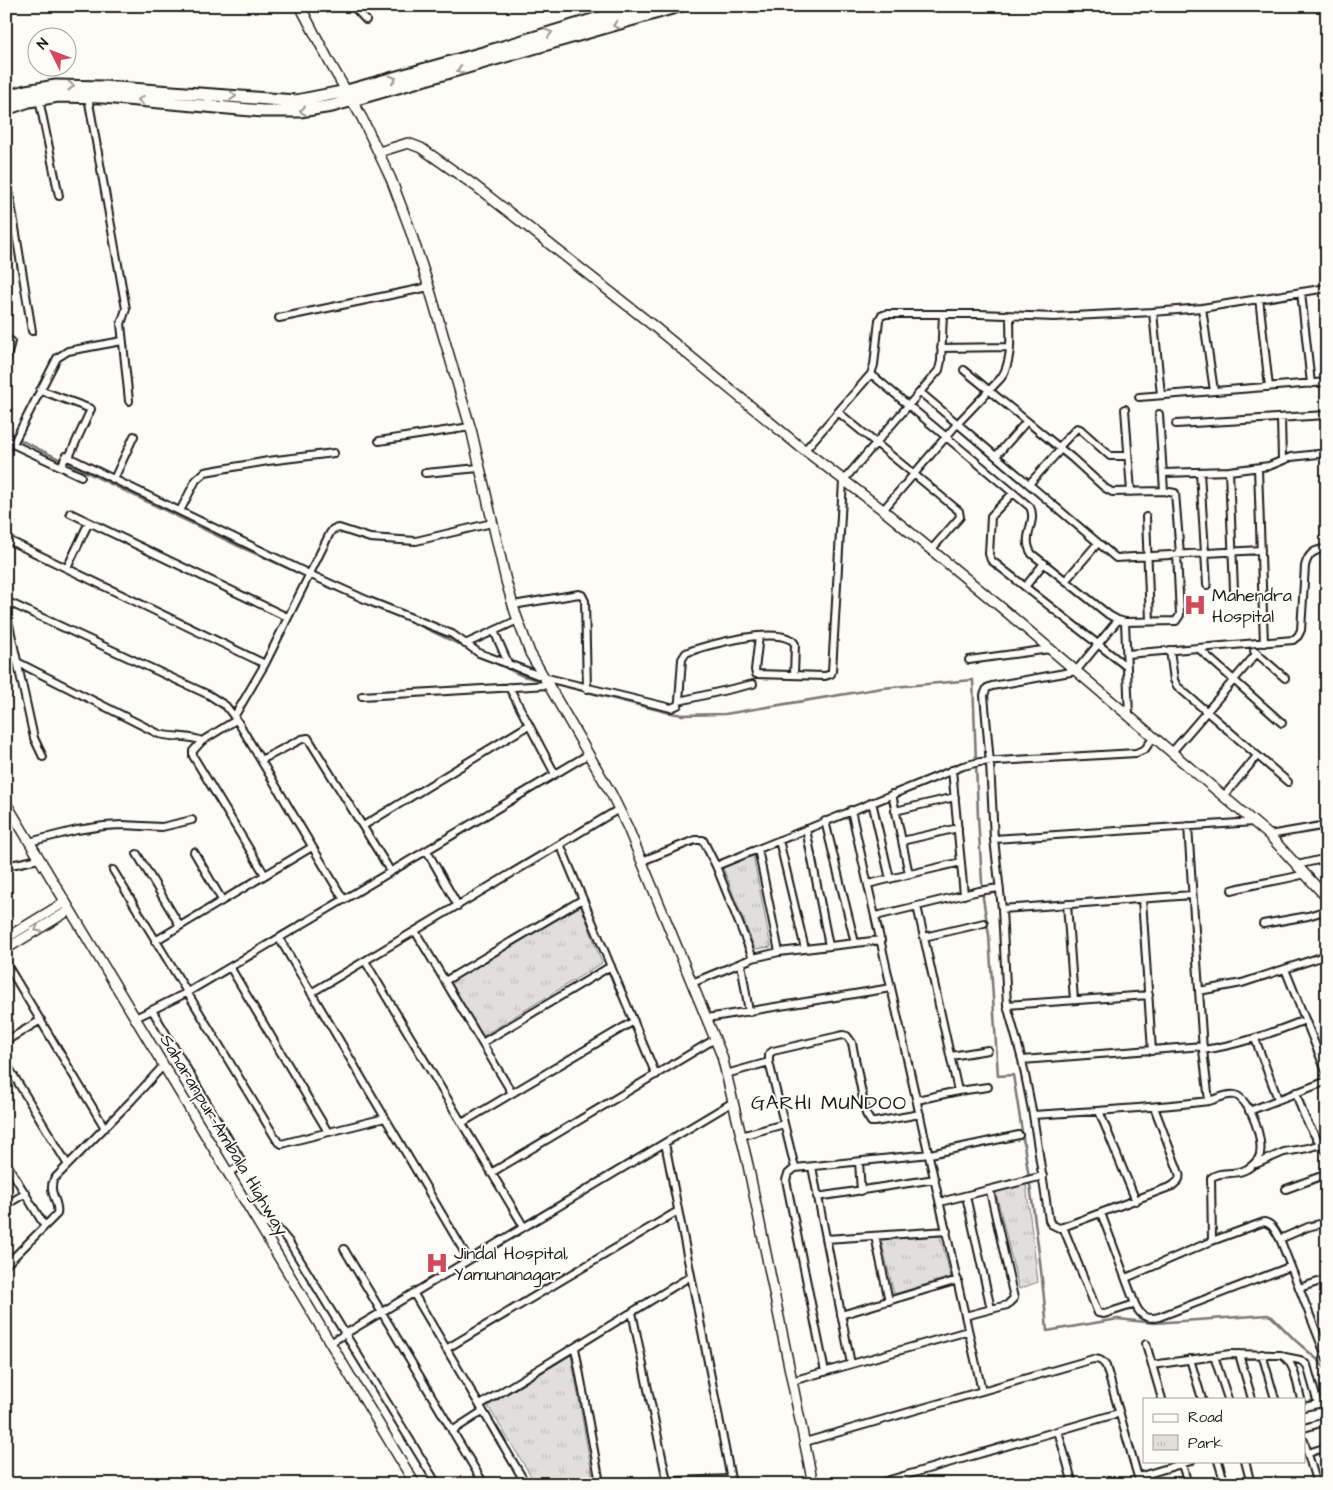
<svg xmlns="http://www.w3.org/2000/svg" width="1333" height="1490" font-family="'Architects Daughter',sans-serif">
  <defs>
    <pattern id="park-tufts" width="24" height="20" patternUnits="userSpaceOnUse" patternTransform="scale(1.25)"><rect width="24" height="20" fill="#e0dfdb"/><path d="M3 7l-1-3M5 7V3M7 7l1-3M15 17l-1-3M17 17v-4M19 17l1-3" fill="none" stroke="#c0bfbb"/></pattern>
  </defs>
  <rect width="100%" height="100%" fill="#fdfcf7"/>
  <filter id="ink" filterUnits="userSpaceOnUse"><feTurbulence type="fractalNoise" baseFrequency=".02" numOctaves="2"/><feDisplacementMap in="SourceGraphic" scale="10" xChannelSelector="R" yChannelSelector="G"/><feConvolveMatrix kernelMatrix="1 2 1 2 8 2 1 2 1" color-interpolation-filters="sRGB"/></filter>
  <g filter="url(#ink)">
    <path fill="url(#park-tufts)" stroke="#7e7e7c" d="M753,855l18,92 -16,2 -32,-81z
      M581,906l21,57 -119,73 -33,-55z
      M1026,1184l12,98 -19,7 -24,-100z
      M940,1236l11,41 -57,17 -13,-54z
      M571,1355l22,124 -59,2 -46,-75z"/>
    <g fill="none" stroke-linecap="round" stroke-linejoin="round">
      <path stroke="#797876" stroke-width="2.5" d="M6,433l230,112 110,49
        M402,617l67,32
        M487,659l36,17 15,4
        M555,684l111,28 16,3 43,-1 157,-26 91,-8 5,137 5,81 6,37 9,141 15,-1c14,85 27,170 34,256l71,-12 36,4 114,-8 4,2 24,24 23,20 8,10"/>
      <defs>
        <path id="street" d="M353,6l13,14
          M88,97l38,212 -5,15 8,77
          M39,99l20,97
          M6,173l26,158
          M1301,292l10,92
          M1259,298l10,89
          M1202,308l12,83
          M1153,312l8,83
          M279,318l150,-31
          M941,348l68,-1
          M6,362l5,-21
          M964,370l108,88 33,30 7,4 52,-1 11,2 5,61
          M871,374l159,133c8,15 -10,30 2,47l77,61 9,5 7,2 51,-1 4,-6 -3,-61
          M40,390l51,19 -22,48
          M920,392l196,166 145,-8
          M1139,397l188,-15
          M1125,409l6,83
          M838,412l121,99 1,6 -29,33
          M1159,414l5,77
          M1281,418l1,42
          M1176,424l151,-9
          M6,441l75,35
          M379,441l91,-14
          M13,444l44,-86 11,-7 54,-10
          M1059,447l18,-19 3,1 30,27h18
          M804,451l67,-77 3,-9 5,-45 2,-4 5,-2h93l75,3 99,-5 49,-4 125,-20
          M996,456l31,-35
          M61,467l5,-11 243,118 60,27 83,33 27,19 64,24 128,31 7,-3 1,-4 3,-42 4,-6c18,-8 98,-29 109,-9l-1,31
          M1258,468l6,175
          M1229,471l5,119
          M1200,472l7,113
          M425,473l54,-5
          M1163,473l66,-2 40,-5 22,-9 36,-4
          M114,479l20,-43
          M1029,484l32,-35
          M1013,493l-22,23 -2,38 2,6 136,107
          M883,510l75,-87 43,-45c12,-18 9,-42 9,-62
          M180,511l16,-31 9,-8 63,-11 66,-8
          M70,513l217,104
          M1146,517l4,104
          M6,539l259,125
          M67,568l22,-46
          M1066,580l32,-37
          M1025,587l19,-24
          M6,601l203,94 17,11 12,16 106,178
          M513,605l66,-11 3,1 3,6 2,88
          M6,611l28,127 9,19
          M1118,620l-42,51 -84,15 -5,2 -3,7 6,68 4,76 8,70 5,96 15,55 11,55 16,105 2,4 8,4 4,-1 109,-41c5,-4 9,-6 7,-13l-25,-66
          M1125,622l4,94
          M494,631l15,34
          M759,636l-4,34 1,4 69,2 6,-2 1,-3 11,-190 96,-111 2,-9 2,-47
          M465,644l53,-24
          M1198,648l84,75
          M1170,650l4,30 3,6 111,96
          M1254,651l31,27
          M1127,654l166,-14 5,-4 3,-6 4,-64c3,-12 9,-17 22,-17
          M969,660l81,-11
          M17,662l142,72c15,4 29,1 43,7
          M509,687l46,87
          M362,696l186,-11
          M679,701l74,-17
          M234,717l31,-53 65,-131 3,-4 6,-1 31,10 46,3 76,-18
          M236,720l-34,21 -9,10v5l72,119
          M1172,752l85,-99
          M261,760l41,-21 6,-1 83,134
          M952,770l12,125
          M892,794l17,80
          M1224,796l33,-40
          M872,802l18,77
          M851,810l131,581
          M895,811l60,-14
          M825,821l30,122
          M363,826l166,-101
          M1188,826l15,224 6,51
          M806,829l23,117
          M1269,835l58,-10
          M994,839l260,-17
          M779,840l26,109
          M902,841l56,-13
          M29,842l48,-12 27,-4 18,-1 40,2 30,-7
          M560,844l96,231
          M758,849l21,103
          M427,851l31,55
          M194,852l28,48
          M137,854l43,72
          M642,861l53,-21h8l13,26 37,92
          M1297,865l30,-7
          M6,866l33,-7
          M716,866l247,-100 17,-4 156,-9 9,-4 9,-12
          M113,870l165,272 4,2 7,-2 96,-24
          M868,884l93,-22
          M1232,890c24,-7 49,-9 73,-16
          M1142,899l10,152
          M1067,904l7,96
          M917,906l41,185
          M1002,909l190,-14
          M876,916l103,-25 20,-3
          M1263,924l45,-8 19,-6
          M415,931l97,162
          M924,937l60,-14
          M279,938l190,322
          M155,941l157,-94
          M365,961l159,266
          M6,963l99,165
          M741,963l8,49
          M230,967l98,165
          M1285,969l42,105
          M445,981l138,-82
          M692,983l61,-25 26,-6 102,-12
          M1199,991l43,-8 85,-28
          M311,993l308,-184
          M1007,1005l142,-10
          M152,1010l36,-18 401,-238
          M135,1018l17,-8 89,150 -1,6 -12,7
          M707,1018l184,-30
          M1255,1039l23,60
          M6,1041l35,-21
          M482,1043l129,-77
          M1203,1050c36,-5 69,-17 102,-30
          M951,1056l37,-6
          M1022,1060l181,-14
          M6,1063l62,102
          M726,1074l43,-12
          M1296,1092c7,25 15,40 31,60
          M917,1100l41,-9 30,-4
          M1099,1111l37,90
          M1249,1111l78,-30
          M1033,1115c50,-3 100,-6 149,-11 9,-1 18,-2 27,-3 8,-2 18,-8 26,-6 15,4 32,51 23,64 -16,22 -36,9 -47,19l1,63
          M462,1123l172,-102
          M741,1136l43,-12
          M665,1143l67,341
          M6,1162l38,63
          M859,1162l2,29
          M1256,1164l28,-12 24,-4 19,-6
          M812,1167l39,197
          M795,1168l-26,-106v-8l4,-3 70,-16 4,1 5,7 14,71 5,8h4l45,-8
          M491,1173l224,-134
          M1286,1189l41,-15
          M966,1196l25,113
          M817,1197l118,-18
          M940,1202l103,-26
          M6,1205l20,-12
          M1101,1213l34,91c5,12 12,16 24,13l130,-50
          M255,1218l23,11 11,13 148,242
          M1063,1227l35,86 6,1 31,-10
          M875,1236l14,65
          M826,1239l121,-8
          M1280,1239l28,-12 19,-5
          M344,1249l140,235
          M6,1265l51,-51c3,-12 -10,-22 -3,-35l77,-78 32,-35
          M1126,1278l86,-37 52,-19c9,2 11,9 16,17l47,120
          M1299,1288l28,-9
          M414,1294l112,190
          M632,1312l35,169
          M841,1315l117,-35
          M965,1316l42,-11 7,-7 -24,-107
          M330,1343l403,-241
          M1146,1344l16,55
          M575,1348l25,135
          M446,1349l232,-138
          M1239,1354l13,45
          M1262,1354l13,45
          M1214,1356l14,43
          M1285,1357l15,3 7,5 11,39
          M1190,1359l12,40
          M1152,1365l78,-11 51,1c14,6 16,30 20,44
          M825,1372l-39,-192 2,-6 7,-6 135,-14 89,-19
          M792,1381l176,-50
          M480,1405l211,-129
          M1304,1407l23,-5
          M1304,1428l23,-7
          M452,1431l31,-20
          M1058,1431l15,53
          M1304,1441l13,43
          M805,1442l288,-83c6,0 9,1 13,7l34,118
          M1308,1453l19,-6
          M1181,1461l7,23
          M1218,1461l7,23
          M1245,1461l6,23
          M1138,1477l53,-16
          M591,1484l140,-5
          M876,1484l243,-71
          M1063,1484l9,-3"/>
        <path id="secondary" d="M300,6l30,57 32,55 29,61 17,45 21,63 43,146 34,148 9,31 15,41 82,142 16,33 94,228 26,109 65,319
          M379,152l29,-9 13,5 53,37 59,46 118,93 148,122 84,64 120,99 266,226 58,63
          M6,803l409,681
          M6,938l59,-36
          M6,949l64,-39"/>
        <path id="highway" d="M6,97l20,-6 30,-5 47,1 193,14 51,-10 136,-38 156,-47
          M6,109l23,-8 29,-5 45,1 160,14h37l32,-5 347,-100"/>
      </defs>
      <use href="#street" stroke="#1c1c1c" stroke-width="10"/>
      <use href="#secondary" stroke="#1c1c1c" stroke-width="12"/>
      <use href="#highway" stroke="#1c1c1c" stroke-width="15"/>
      <use href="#street" stroke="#fdfcf7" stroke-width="6"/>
      <use href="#secondary" stroke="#fdfcf7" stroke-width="9"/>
      <use href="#highway" stroke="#fdfcf7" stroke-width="11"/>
    </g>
    <defs><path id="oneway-chevron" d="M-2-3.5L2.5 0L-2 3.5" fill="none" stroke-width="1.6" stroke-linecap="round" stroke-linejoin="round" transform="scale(1.25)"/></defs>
    <g stroke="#989794">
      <use href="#oneway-chevron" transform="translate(616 25) rotate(164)"/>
      <use href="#oneway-chevron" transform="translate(549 33) rotate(-17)"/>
      <use href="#oneway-chevron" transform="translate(460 70) rotate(164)"/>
      <use href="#oneway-chevron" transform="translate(393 79) rotate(-16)"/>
      <use href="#oneway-chevron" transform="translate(71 86) rotate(1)"/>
      <use href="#oneway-chevron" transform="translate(233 96) rotate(4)"/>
      <use href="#oneway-chevron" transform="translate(141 100) rotate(-175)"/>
      <use href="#oneway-chevron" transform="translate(303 111) rotate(174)"/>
      <use href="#oneway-chevron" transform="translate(38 929) rotate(149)"/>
    </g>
  </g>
  <defs>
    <symbol id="hospital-bare" viewBox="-9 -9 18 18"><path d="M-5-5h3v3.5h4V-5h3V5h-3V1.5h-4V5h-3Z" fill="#d1495b" stroke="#fdfcf7" stroke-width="2.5" paint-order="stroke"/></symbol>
  </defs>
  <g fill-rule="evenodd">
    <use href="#hospital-bare" x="1179" y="589" width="32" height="32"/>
    <use href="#hospital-bare" x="421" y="1247" width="32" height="32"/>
  </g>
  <g text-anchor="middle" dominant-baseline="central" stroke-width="4" stroke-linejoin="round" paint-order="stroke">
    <g font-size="18" fill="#1c1c1c" stroke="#fdfcf7" text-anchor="start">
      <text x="1212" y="595">Mahendra<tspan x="1212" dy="21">Hospital</tspan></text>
      <text x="454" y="1253">Jindal Hospital,<tspan x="454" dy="21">Yamunanagar</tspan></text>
    </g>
    <g font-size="18" fill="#1c1c1c" stroke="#fdfcf7">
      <text transform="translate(224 1135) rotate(59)">Saharanpur-Ambala Highway</text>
    </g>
    <g font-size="20" letter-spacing="1" fill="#1c1c1c" stroke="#fdfcf7">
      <text x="829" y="1103">GARHI MUNDOO</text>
    </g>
  </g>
  <rect width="1333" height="1490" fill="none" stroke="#fdfcf7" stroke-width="25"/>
  <rect x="12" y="12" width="1308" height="1465" fill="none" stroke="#1c1c1c" stroke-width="2" filter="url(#ink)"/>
  <rect x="1143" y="1398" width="162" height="65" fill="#fdfcf7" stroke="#a3a29f"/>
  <rect x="1153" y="1414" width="25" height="8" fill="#fdfcf7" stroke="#a3a29f"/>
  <text x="1188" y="1422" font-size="15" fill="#1c1c1c">Road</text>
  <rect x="1153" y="1435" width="25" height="15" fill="url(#park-tufts)" stroke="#a3a29f"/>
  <text x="1188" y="1448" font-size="15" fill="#1c1c1c">Park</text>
  <g transform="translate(52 52) rotate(312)"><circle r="24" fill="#fdfcf7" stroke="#a3a29f"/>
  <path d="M0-4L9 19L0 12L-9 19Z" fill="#d1495b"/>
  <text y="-8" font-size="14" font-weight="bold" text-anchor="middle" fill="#1c1c1c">N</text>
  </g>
</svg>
